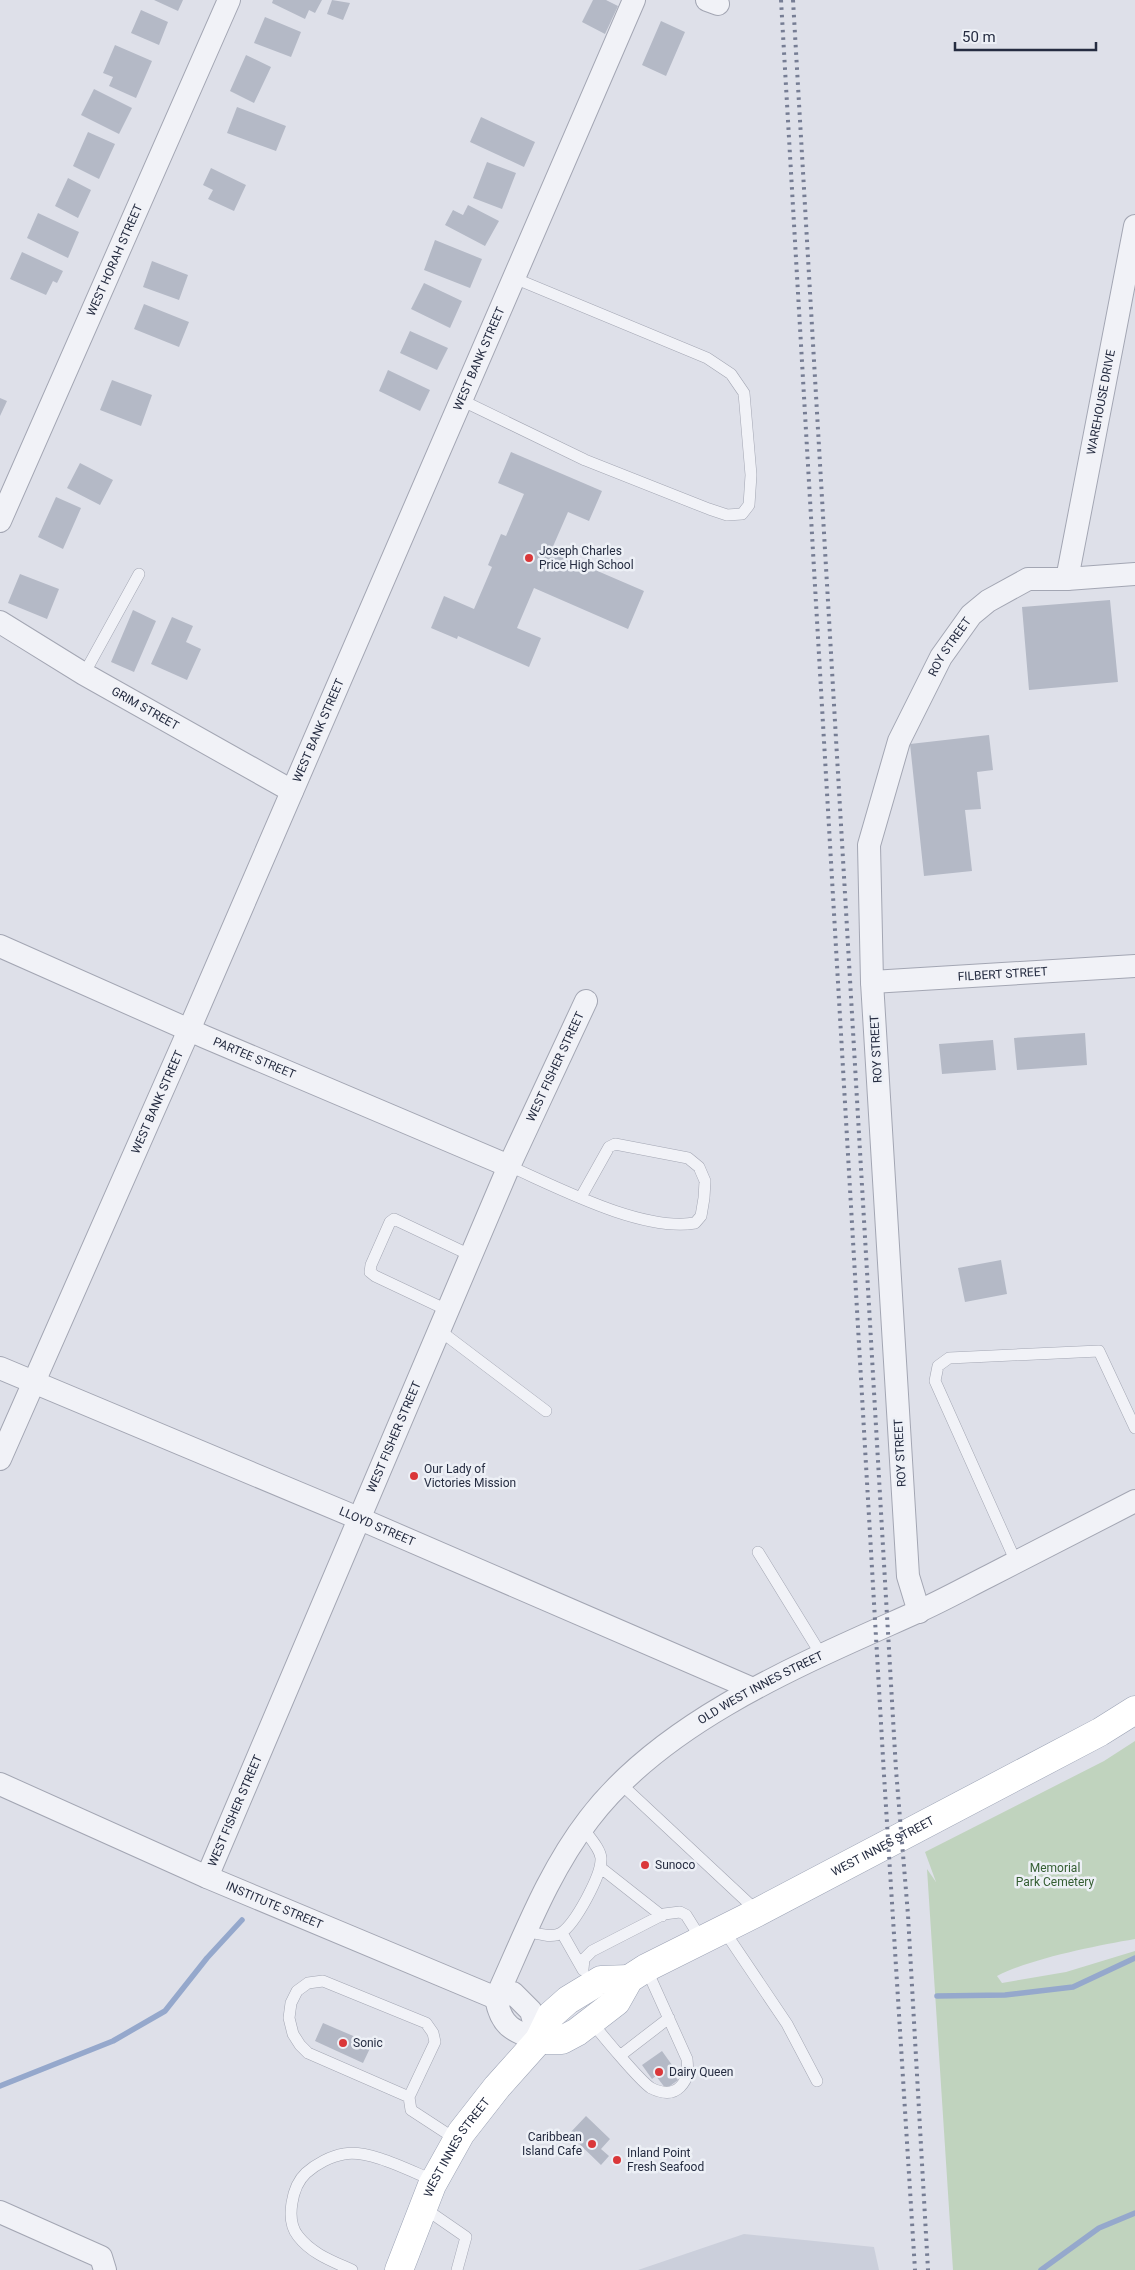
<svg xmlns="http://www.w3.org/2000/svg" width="1135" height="2270" font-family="Roboto,sans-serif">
  <rect width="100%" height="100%" fill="#dee0e9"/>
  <path fill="#cbcfdb" d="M744,2234l130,13 5,23h-241z"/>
  <path fill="#c0d3be" d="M1135,1741v198c-40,7 -102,19 -138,37l5,7 64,-11 69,-21v319h-182l-26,-401 9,13 -11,-30 179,-91z"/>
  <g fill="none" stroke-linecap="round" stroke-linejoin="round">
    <path stroke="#95a8cc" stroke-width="5.5" d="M937,1996l68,-1 68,-8 62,-29
      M0,2086l113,-45 52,-30 42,-53 35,-38
      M1041,2270l58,-42 36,-15"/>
  </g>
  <path fill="#b4b9c6" d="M154,0h29l-5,11z
    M273,0h49l-7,13 -6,-3 -4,9 -33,-16z
    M332,0l18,3 -7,17 -16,-6z
    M593,0h13l12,6 -13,28 -23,-12z
    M141,10l27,12 -9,23 -28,-12z
    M265,17l36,15 -10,25 -37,-14z
    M661,21l24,11 -19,44 -24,-11z
    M115,45l37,16 -16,37 -27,-12 4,-9 -10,-4z
    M246,55l25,12 -17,36 -24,-12z
    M94,89l38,19 -13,26 -38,-19z
    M237,107l49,19 -10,25 -49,-18z
    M481,117l54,25 -11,25 -54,-25z
    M88,132l27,12 -16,35 -26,-13z
    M487,162l29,11 -14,36 -29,-11z
    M211,168l35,17 -12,26 -26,-12 5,-9 -10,-5z
    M68,178l23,12 -13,28 -23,-12z
    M468,205l31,16 -14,25 -40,-21 8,-15 10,5z
    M38,213l41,19 -11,26 -41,-20z
    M435,240l47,19 -12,29 -46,-18z
    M22,252l41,19 -6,12 -4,-2 -7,14 -36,-16z
    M152,261l36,14 -9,25 -36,-13z
    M424,283l38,18 -12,27 -39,-19z
    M144,304l45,18 -10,25 -45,-18z
    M410,331l38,17 -11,22 -37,-17z
    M388,370l42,20 -10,21 -41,-20z
    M112,380l40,15 -11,31 -41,-16z
    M0,398l7,3 -7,15z
    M511,452l91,39 -13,30 -21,-9 -17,39 93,40 -16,38 -94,-41 -17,40 24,10 -12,29 -71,-31 -1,3 -26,-11 13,-32 30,13 18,-42 -4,-2 13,-31 5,2 18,-42 -26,-11z
    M80,463l33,17 -13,25 -33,-17z
    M56,497l25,11 -18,41 -25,-12z
    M20,574l39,15 -12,30 -39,-16z
    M1110,600l8,82 -89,8 -7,-83z
    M133,610l23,11 -22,51 -23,-10z
    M172,617l21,9 -7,16 15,7 -14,31 -36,-16z
    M989,735l4,35 -16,2 4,37 -16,1 7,61 -48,5 -14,-132z
    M1085,1033l2,32 -70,5 -3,-32z
    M993,1040l3,30 -54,4 -3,-30z
    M1001,1260l6,34 -42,8 -7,-34z
    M323,2023l49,21 -9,19 -48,-22z
    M662,2051l10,14 -4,3 10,12 -12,9 -10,-13 -4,3 -10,-14z
    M586,2116l24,23 -9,10 8,7 -8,9 -32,-31z"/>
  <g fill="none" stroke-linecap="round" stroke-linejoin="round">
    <defs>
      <path id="service" d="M461,400l124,60 124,49 18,6 15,-1 7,-9 2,-30 -7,-82 -13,-19 -24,-16 -193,-80
        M84,674l55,-100
        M509,1166c50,22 133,66 186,57l6,-7 3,-18 1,-17 -6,-14 -11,-9 -73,-14 -6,3 -28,50
        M447,1310l-72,-34 -5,-4 1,-7 19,-43 4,-3 76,36
        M439,1330l107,81
        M758,1552l64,104
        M1016,1562l-81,-181 3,-15 11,-8 150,-7 36,77
        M621,1784l137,128
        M601,1868l61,48
        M723,1929l64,95 30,57
        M526,1931c10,2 26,8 35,2 14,-9 41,-58 40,-75 -1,-10 -12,-21 -18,-30
        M562,1933l21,37
        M583,1969l1,-10 8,-8 72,-37 16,-2 6,3 15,24
        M591,2021c10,13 49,60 60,67 10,5 21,7 29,-1 9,-9 8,-17 7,-28l-41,-91
        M621,2055l48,-37
        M409,2097l-101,-44 -8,-8 -7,-11 -4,-16 2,-15 6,-12 11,-8 15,-2 103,42 7,10 2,9 -26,55 2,13 46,30
        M424,2208l42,29 -9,33
        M352,2270c-20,-9 -40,-16 -54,-34 -13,-16 -6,-50 8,-63 10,-9 25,-17 38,-19 25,-5 66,17 91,27"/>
      <g id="minor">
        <path d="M707,0l11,4"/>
        <path id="s1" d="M0,521l229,-521"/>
        <path id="s2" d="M1067,579l68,-353"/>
        <path id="s3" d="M0,622l84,52 208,117"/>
        <path id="s4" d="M0,946l205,91 304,129"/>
        <path id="s5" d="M872,982l263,-16"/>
        <path id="s6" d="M0,1368l358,150 395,171"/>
        <path id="s7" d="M0,1459l189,-429 445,-1030"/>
        <path id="s8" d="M919,1612l-11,-36 -36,-594 -3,-137 30,-104 42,-84 30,-42 17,-14 40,-22h39l68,-5"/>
        <path id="s9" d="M0,1784l207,93 289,121 17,-5 18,18 8,29"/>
        <path id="s10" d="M207,1877l302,-711 77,-165"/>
        <path id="s11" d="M496,1998c28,-61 52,-126 93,-179 76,-100 217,-157 328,-207 25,-11 48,-24 72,-36 48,-25 97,-50 146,-75"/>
        <path d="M496,1998c5,29 17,33 43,42"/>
        <path d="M0,2212l101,45 4,13"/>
      </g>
      <g id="primary">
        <path id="s12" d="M539,2040h23l15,-8 39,-30 13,-23 17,-11 112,-56 342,-180 35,-22"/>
        <path id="s13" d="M399,2270l33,-85 29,-52 36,-46 42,-47 12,-25 17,-15 33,-20 28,-1"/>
      </g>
    </defs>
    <use href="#service" stroke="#a3a6b3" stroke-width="12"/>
    <use href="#minor" stroke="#a3a6b3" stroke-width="24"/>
    <use href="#primary" stroke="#9ca3b5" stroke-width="29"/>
    <use href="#service" stroke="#f1f2f7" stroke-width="11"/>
    <use href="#minor" stroke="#f1f2f7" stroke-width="22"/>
    <use href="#primary" stroke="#fff" stroke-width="28"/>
    <path stroke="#767d94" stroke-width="4" stroke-dasharray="2.5 5" stroke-linecap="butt" d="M781,0l103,1775 31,495
      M793,0l103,1770 12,145 20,355"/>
  </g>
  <g fill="#da3739" stroke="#edf0f6" stroke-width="2">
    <circle cx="529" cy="558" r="5"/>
    <circle cx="414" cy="1476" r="5"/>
    <circle cx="645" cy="1865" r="5"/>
    <circle cx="343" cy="2043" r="5"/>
    <circle cx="659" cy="2072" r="5"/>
    <circle cx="592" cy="2144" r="5"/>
    <circle cx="617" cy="2160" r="5"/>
  </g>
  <g text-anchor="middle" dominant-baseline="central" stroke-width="5" stroke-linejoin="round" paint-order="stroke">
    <g font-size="12" fill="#252c41" stroke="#edf0f6">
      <text stroke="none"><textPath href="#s1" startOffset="285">WEST HORAH STREET</textPath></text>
      <text stroke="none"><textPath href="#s7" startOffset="1200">WEST BANK STREET</textPath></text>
      <text stroke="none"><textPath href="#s2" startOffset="180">WAREHOUSE DRIVE</textPath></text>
      <text stroke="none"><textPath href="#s8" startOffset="985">ROY STREET</textPath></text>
      <text stroke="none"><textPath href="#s3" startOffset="169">GRIM STREET</textPath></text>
      <text stroke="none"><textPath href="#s7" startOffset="795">WEST BANK STREET</textPath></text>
      <text stroke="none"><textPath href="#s5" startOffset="131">FILBERT STREET</textPath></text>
      <text transform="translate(876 1049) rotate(-93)">ROY STREET</text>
      <text stroke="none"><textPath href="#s4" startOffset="278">PARTEE STREET</textPath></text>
      <text stroke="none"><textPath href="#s10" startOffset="882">WEST FISHER STREET</textPath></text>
      <text stroke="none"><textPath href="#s7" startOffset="390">WEST BANK STREET</textPath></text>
      <text stroke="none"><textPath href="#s10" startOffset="478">WEST FISHER STREET</textPath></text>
      <text transform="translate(900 1453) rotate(-93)">ROY STREET</text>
      <text stroke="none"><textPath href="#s6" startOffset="409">LLOYD STREET</textPath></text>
      <text stroke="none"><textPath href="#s11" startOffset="420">OLD WEST INNES STREET</textPath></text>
      <text stroke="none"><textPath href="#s10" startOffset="72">WEST FISHER STREET</textPath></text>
      <text stroke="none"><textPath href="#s12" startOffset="402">WEST INNES STREET</textPath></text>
      <text stroke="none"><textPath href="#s9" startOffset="300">INSTITUTE STREET</textPath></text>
      <text stroke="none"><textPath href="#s13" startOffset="136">WEST INNES STREET</textPath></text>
    </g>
    <g font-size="12" fill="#252c41" stroke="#edf0f6" text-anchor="start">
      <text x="539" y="551">Joseph Charles<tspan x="539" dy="14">Price High School</tspan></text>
      <text x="424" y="1469">Our Lady of<tspan x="424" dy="14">Victories Mission</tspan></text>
      <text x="655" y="1865">Sunoco</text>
      <text x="353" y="2043">Sonic</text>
      <text x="669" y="2072">Dairy Queen</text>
      <text x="582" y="2137" text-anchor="end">Caribbean<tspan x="582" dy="14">Island Cafe</tspan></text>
      <text x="627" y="2153">Inland Point<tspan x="627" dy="14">Fresh Seafood</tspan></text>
    </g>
    <g font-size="12" fill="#345e32" stroke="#edf0f6">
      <text x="1055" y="1868">Memorial<tspan x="1055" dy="14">Park Cemetery</tspan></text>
    </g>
  </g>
  <path d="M955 42v8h141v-8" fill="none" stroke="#252c41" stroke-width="2.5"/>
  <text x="962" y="42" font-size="15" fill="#252c41" stroke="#edf0f6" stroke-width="4" paint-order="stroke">50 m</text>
</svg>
